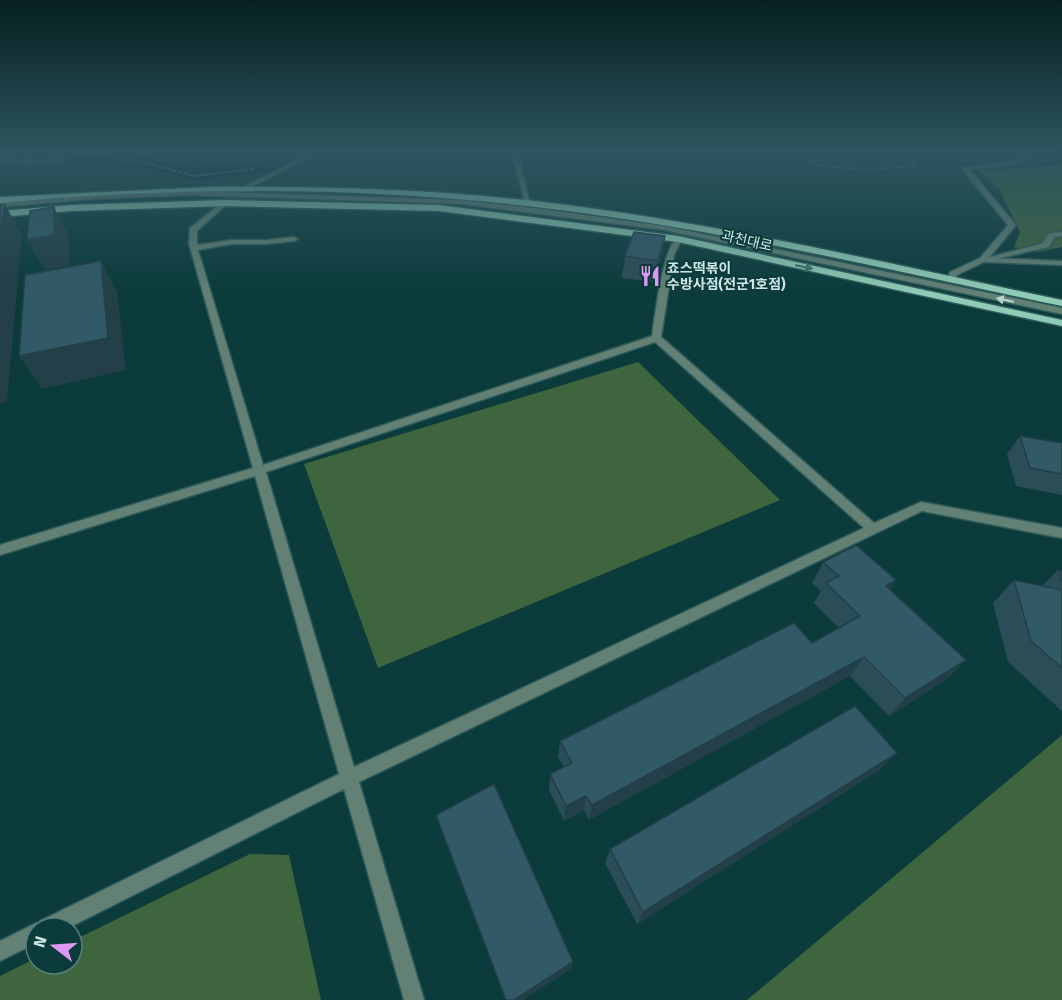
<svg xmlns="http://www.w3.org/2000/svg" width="1062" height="1000" font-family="'Fira Sans','Noto Sans KR',sans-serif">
  <rect width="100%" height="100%" fill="#0b3b3b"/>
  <path fill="#3e653e" d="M1062,165v82l-24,5 -24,-5 6,-15 -21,-43 -20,-18z
    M638,362l142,138 -402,168 -74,-204z
    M1062,735v265h-315z
    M250,854l39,1 32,145h-321v-24l36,-18v6h36v-23z"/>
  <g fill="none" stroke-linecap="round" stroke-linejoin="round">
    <path fill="#011a2c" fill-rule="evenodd" d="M28,154h108l59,14 88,-10 7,2 3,4 -3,4 -7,2 -88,10 -66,-16 -98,1 -7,-2 -2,-4z"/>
    <defs>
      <path id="lane" d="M1028,154h8l-28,12 -39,3 47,56 -27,33 73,3v4l-78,-3 -27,13 -3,7h-6l-1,-2 3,-8 30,-14 28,-33 -47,-57 46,-6z
        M7,158l22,2 33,-2 3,2 -3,2 -38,2 -3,-2 -16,-1z
        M192,191l269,9 82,9 121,17 398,82v6l-398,-84 -203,-26 -269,-9 -99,4 -93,8v-4l93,-8z
        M223,202l5,1 -31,28v14l35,-5h35l27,-3 4,2 -4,2 -27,3h-35l-34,6 65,215 389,-129c3,-20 11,-90 26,-99l4,2 -8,16 -13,82 213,186 47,-21 141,26v10l-140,-27 -563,271 65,218h-20l-60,-211 -276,139h-32v15l-36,18v-20l36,-18 3,1 1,-3 299,-147 -84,-298 -255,79v-10l253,-77 -64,-224 1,-16zM655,342l209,186 -510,239 -88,-295z"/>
      <path id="street" d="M3,154h6l1,6 -10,4v-4l4,-1z
        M29,154h7l-8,7h-4v-2z
        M95,154h13l-3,2z
        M308,154h8l-71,36 -5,-1z
        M512,154h6l12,50 -5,-1z
        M1062,232v4l-7,1 -6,10 -66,15 -4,-2 64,-17 6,-10z"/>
      <path id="primary" d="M209,187c106,-1 212,2 317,13 181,20 359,63 536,100v6c-177,-37 -355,-80 -535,-100 -174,-20 -352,-19 -527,-3v-6z
        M225,200l214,5 239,31 384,84v6l-384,-84 -239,-31 -214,-5 -154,5 -71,6v-6l71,-6z"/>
    </defs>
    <use href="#lane" stroke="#2e5a59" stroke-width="3"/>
    <use href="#street" stroke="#2e5a59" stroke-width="3"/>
    <use href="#primary" stroke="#2e5a59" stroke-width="3"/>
    <path stroke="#597f7f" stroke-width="2" stroke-dasharray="4 1.5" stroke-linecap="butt" d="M750,154l61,6 5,5 52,5 49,-5 -22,-11
      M877,154h9
      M114,160l25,1 55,15 60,-7"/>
    <use href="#lane" fill="#638075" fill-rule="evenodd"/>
    <use href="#street" fill="#638075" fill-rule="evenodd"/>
    <use href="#primary" fill="#8fcbb5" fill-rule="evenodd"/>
  </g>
  <path fill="#2b4d58" d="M665,236l-3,21 -7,25 -33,-4 3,-22z
    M1020,436l42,7v52l-46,-9 -9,-32z
    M823,562l73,18 -7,10 77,70 -18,18 -59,38 -39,-40 -261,144 -5,-10 -20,11 -15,-31 1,-16 14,-7 -6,-10 2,-16 252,-98 27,-15 -25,-25 7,-12 -9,-8z
    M1058,570l4,1v140l-54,-49 -15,-59 21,-23 28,6z
    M897,753l-19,18 -241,153 -32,-61 5,-14z
    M436,815l135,154 -49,31h-16z"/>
  <path fill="#233f47" d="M40,154h33l-31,3z
    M178,154h39l-37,4z
    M215,154h29l1,7 -27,3z
    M328,154h70l-69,6z
    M5,205l17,29 -15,168 -7,2v-165z
    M54,207l15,29 1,29 -25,5 -18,-30z
    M665,236l-3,21 -7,25 3,-21z
    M101,261l16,31 9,78 -84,19 -23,-33z
    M896,580l-14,20 4,-14z
    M864,657l-14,19 -261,144 3,-15z
    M966,660l-18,18 -59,38 16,-18z
    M897,753l-19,18 -241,153 6,-12z
    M586,796l-2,14 -20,11 2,-15z
    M573,962l-2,7 -49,31h-8z"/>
  <path fill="#325a66" stroke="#233f47" stroke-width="1.5" d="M0,205h5l-5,34z
    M54,207v28l-27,5 3,-29z
    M634,232l31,4 -7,25 -33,-5z
    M101,261l7,77 -89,18 6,-81z
    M1020,436l42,7v31l-32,-6z
    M856,545l40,35 -10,6 80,74 -61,38 -41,-41 -272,148 -6,-9 -20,10 -16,-32 22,-11 -12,-22 234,-118 18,20 48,-27 -34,-33 13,-7 -16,-14z
    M1058,570l4,1v11z
    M1014,580l48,10v78l-31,-27z
    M855,706l42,47 -254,159 -33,-63z
    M494,784l79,178 -59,38h-8l-70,-185z"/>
  <defs><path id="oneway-solid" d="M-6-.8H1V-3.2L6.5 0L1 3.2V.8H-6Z" transform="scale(1.5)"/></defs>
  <use fill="#40756c" href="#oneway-solid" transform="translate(804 267) rotate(12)"/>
  <use fill="#b8d1ce" href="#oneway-solid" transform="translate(1005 300) rotate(-168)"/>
  <linearGradient id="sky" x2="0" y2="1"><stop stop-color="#062020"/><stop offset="0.52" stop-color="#2e5560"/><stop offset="1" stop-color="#2e5560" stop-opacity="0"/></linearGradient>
  <rect width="1062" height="294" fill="url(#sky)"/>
  <defs>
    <symbol id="restaurant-bare" viewBox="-9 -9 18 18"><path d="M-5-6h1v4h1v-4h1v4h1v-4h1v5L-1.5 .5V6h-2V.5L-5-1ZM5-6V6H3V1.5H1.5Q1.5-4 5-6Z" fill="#df98f2" stroke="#0b3b3b" stroke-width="2.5" paint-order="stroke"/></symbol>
  </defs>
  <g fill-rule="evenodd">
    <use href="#restaurant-bare" x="635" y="261" width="30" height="30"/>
  </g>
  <g text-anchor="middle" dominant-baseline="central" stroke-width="4.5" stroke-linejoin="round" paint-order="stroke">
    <g font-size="14" fill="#cde5e4" stroke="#0b3b3b">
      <text transform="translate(747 241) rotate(13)">과천대로</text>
    </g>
    <g font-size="14" font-weight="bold" fill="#cde5e4" stroke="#0b3b3b" text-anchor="start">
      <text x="667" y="268">죠스떡볶이<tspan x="667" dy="16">수방사점(전군1호점)</tspan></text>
    </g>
  </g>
  <g transform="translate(54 946) rotate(287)"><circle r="28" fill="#0b3b3b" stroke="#597f7f" stroke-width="1.5"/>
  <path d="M0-4.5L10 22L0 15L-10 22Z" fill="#df98f2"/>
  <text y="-9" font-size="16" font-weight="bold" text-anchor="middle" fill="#cde5e4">N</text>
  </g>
</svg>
